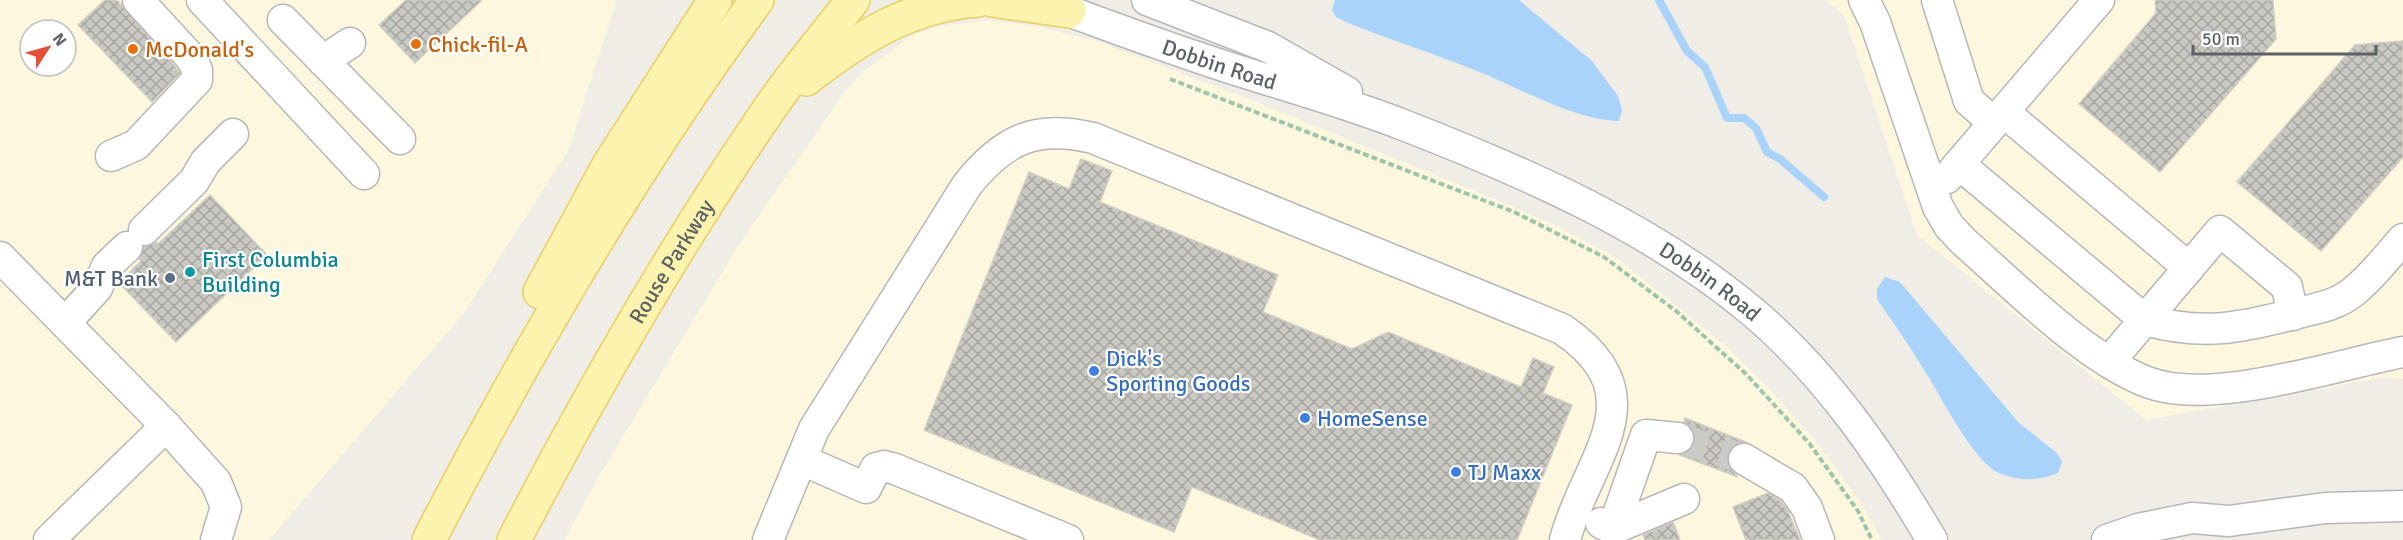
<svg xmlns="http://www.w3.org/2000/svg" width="2403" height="540" font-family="Signika,sans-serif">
  <defs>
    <pattern id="building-cross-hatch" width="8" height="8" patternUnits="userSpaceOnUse" patternTransform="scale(1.5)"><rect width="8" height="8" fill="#cac8c2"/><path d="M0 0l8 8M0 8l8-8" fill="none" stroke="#a7a6a1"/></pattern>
  </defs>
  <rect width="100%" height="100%" fill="#efede6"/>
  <path fill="#fcf7dd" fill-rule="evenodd" d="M0,0h617l-49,151 -104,162 -195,227h-269zM30,30h36v36h-36z
    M1825,0h578v379l-22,-1 -235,42 -229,-185 -73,-220z
    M989,20l46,6 62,15 154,59 246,100 56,24 64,34 110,89 45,45 44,49 45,62 21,37h-1318l35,-64 139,-230 108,-156 20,-21 47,-34 27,-9z"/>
  <path fill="#a9d3fb" d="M1335,0h184l73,61 26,35 4,14 -3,11c-45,-1 -99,-33 -142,-50 -42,-17 -86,-31 -129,-48l-12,-6 -4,-7z
    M1885,277l15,5 119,141 38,30 5,9 -4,11c-18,8 -41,8 -59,0 -27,-12 -61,-83 -78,-108 -14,-23 -29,-44 -44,-66v-10z"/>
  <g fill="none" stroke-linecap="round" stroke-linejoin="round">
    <path stroke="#a9d3fb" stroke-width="8" d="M1659,0l28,51 18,16 22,51h17l12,10 11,24 13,7 44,38"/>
  </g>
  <path fill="url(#building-cross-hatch)" stroke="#d3cfc4" stroke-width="1.5" d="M105,0h12l60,69 3,4 -28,29 -74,-77z
    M406,0h76l-67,63 -36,-38z
    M2155,0h118l3,39 -116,133 -81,-68 77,-91z
    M2403,41v116l-82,94 -84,-69 118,-137z
    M1081,159l31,12 -12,31 178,73 -15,37 89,37 36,-17 133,55 12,-29 21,9 -11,26 29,12 -55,135h-197l-128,-53 -18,45 -250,-102 105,-258 40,17z
    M210,195l57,60 -91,87 -57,-59 22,-22 -2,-2 5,-12 12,-5 2,2z
    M1685,418l63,25 -12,1 -7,7v16l9,10 -58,-22 12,-7 3,-8 -2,-10 -9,-8z
    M1768,493l13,8 7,10 12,29h-54l-13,-33z
    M1673,522l7,18h-35l-2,-5z"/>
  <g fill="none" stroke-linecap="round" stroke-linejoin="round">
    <path stroke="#cacac6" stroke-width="30" stroke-dasharray="30 15" stroke-linecap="butt" d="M1678,438l66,21"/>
    <defs>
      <g id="minor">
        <path d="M202,0l162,174"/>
        <path d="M1147,0l121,47 79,45"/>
        <path d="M1864,0l11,22 63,185 11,19 14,15c51,45 122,117 184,141 64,25 188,-17 256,-30"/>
        <path d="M1937,0l32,101 25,22"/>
        <path id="s1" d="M1046,3c50,18 100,37 151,54 69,24 141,42 209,69 123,48 247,102 348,187 74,63 129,144 178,227"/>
        <path d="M283,20l117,119"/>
        <path d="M323,61l27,-18"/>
        <path d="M2004,112l185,156"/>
        <path d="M111,156l25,-11 61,-65v-10l-5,-11 -54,-59"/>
        <path d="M1959,164l186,156c59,16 96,8 153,-7 20,-5 39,-8 55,-21 19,-15 34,-35 50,-53"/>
        <path d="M1947,178l152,-178"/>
        <path d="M144,230l50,-49 12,-20 27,-27"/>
        <path d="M0,257l166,169 50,56 10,25 -10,33"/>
        <path d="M65,323l32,-35 10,-22 20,-19"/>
        <path d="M2109,362l111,-131 67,56 6,28"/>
        <path d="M1744,459l49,29 14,20 12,32"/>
        <path d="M802,460l64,28 10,-20 8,-2 11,3 173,71"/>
        <path d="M1601,523l12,6 71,-30"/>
        <path d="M1613,529l33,-94 32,3"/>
        <path d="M49,540l117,-114"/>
        <path d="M768,540l46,-111 153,-244c36,-45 68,-61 126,-47l469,191c99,67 24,130 3,211"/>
        <path d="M2107,540l31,-11 54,-11 37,3 96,-13 78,-2"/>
      </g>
      <g id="major">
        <path d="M992,0l77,11"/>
        <path d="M806,79c53,-41 103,-74 172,-79"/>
        <path d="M540,292l69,-127 106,-165"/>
        <path d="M429,540c97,-188 203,-370 328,-540"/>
        <path id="s2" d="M514,540c78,-150 162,-296 258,-435 25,-36 54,-70 81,-105"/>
      </g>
    </defs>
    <use href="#minor" stroke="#b6b7bc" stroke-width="33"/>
    <use href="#major" stroke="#ebcd62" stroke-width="36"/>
    <path stroke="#9dc5ab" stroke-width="4" stroke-dasharray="6 3" stroke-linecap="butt" d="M1170,79l344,133 90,45 72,54 70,63 63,69 49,68 14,29"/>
    <use href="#minor" stroke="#fff" stroke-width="30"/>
    <use href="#major" stroke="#fbf3ae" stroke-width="33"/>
  </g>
  <g fill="#e8710a" stroke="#fff" stroke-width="2">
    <circle cx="416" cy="44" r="6"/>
    <circle cx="133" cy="49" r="6"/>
  </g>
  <circle fill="#0f9aa8" stroke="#fff" stroke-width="2" cx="190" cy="272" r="6"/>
  <circle fill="#5c6f8a" stroke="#fff" stroke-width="2" cx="170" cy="278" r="6"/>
  <g fill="#3f7fe0" stroke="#fff" stroke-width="2">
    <circle cx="1094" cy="371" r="6"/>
    <circle cx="1305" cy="418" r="6"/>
    <circle cx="1456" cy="472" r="6"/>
  </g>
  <g text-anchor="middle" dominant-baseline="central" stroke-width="4.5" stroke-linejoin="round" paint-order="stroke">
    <g font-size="22" fill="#c56008" stroke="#fff" text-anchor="start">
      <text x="428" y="44">Chick-fil-A</text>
      <text x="145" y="49">McDonald's</text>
    </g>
    <g font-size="22" fill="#5d6065" stroke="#fff">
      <text stroke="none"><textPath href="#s1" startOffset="184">Dobbin Road</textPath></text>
      <text stroke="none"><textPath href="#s2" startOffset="320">Rouse Parkway</textPath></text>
      <text stroke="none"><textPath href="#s1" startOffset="723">Dobbin Road</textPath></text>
    </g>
    <g font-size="22" fill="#0d838f" stroke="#fff" text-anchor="start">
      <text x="202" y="259">First Columbia<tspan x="202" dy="25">Building</tspan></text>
    </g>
    <g font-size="22" fill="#4e5e75" stroke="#fff" text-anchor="end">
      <text x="158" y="278">M&amp;T Bank</text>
    </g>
    <g font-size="22" fill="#366cbe" stroke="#fff" text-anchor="start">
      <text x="1106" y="358">Dick's<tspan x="1106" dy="25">Sporting Goods</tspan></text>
      <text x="1317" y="418">HomeSense</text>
      <text x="1468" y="472">TJ Maxx</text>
    </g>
  </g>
  <g transform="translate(48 48) rotate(54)"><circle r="28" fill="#ffffff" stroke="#bebfc1" stroke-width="1.5"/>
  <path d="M0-4.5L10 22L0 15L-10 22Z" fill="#e15039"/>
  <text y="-9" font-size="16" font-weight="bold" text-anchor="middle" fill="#5d6065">N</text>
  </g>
  <path d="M2193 45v9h183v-9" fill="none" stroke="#5d6065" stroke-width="3"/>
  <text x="2202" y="45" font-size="18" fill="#5d6065" stroke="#ffffff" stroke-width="4.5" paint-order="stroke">50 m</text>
</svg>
